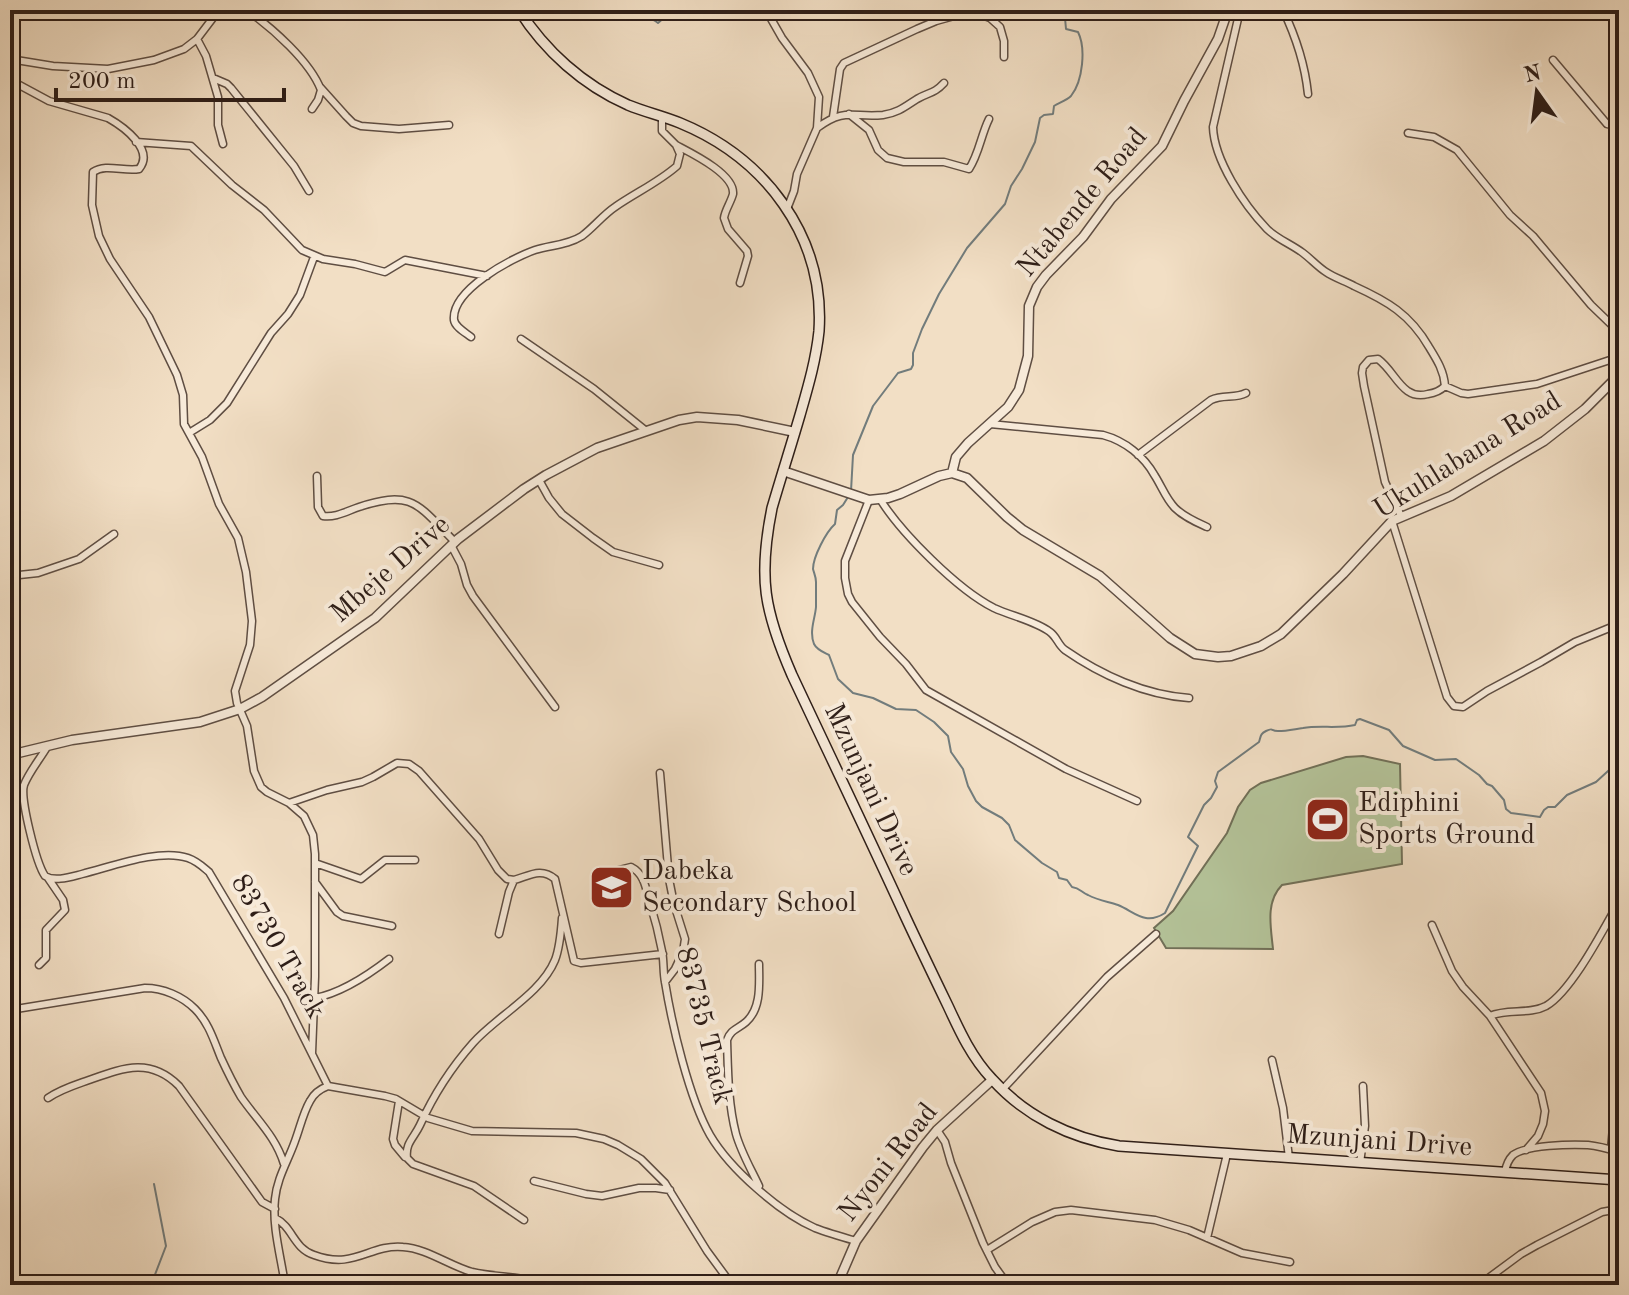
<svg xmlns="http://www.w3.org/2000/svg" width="1629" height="1295" font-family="'Old Standard TT',serif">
  <rect width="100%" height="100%" fill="#f2dfc5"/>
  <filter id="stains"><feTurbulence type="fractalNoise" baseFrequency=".0025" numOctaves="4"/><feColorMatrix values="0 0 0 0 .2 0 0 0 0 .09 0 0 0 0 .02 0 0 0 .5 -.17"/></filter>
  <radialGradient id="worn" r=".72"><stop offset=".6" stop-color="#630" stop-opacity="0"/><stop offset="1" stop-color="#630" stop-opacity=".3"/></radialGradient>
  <path fill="#b4c399" stroke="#717058" stroke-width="2" d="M1363,756l37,8 2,100 -120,21c-17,17 -11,43 -9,64l-107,-1 -12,-20 19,-17 54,-78 11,-26 12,-17 11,-7 85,-26z"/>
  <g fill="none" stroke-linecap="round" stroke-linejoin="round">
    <path stroke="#727c7c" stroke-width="2" d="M631,10c10,5 18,6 27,13l15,-13
      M851,491l2,-36 20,-49 25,-33 13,-4 2,-4v-12l9,-24 17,-35 28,-46 38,-44 6,-18 11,-17 13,-27 5,-24 4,-3 9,-1 1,-8c5,-3 13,-6 17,-10 12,-15 15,-48 7,-64l-12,-3 -1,-11 -5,-8
      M848,497l-5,8 -6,5 -2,14c-9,8 -22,33 -22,45 1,4 3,8 3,13 0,8 0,16 0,25 -1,12 -7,24 -2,37 3,6 9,8 15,11l9,24 15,14 20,5 23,11 20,1 18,12 14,14 3,16 12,17 5,17 8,15 6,6 20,11 7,7 6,15 27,23 15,9 2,6 8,2 5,7c8,1 9,5 16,8 9,5 21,7 30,10 17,7 27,21 47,8l33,-67 -10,-9 16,-32 7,-7 6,-11 -2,-6 3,-9 41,-30c2,-6 1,-8 7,-11 8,-4 4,0 12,0 9,0 17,-2 25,-3 17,-3 35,1 52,-3l2,-5 3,-1 29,11 14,16 32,14 21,-1 23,16 8,9 5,2 12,14 2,9 5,4 29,4 4,-7 4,-3h7l12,-12 29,-13 23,-21
      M151,1285l15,-39 -12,-62"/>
    <defs>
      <path id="minor" d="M247,10c25,18 63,51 74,80l-3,10 -6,9
        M766,10l16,28 26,35 11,24 -2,31 -20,46 -3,17 -7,18
        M1240,10l-27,117c1,33 31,78 54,102 10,10 24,15 36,24 8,6 15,14 23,19 9,6 19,9 28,14 33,15 56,28 75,61 8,13 15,24 16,39 -5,5 -10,7 -17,8 -26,7 -32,-22 -50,-35l-9,1 -6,7 -1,6 2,13 21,96 16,34
        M1283,10c13,27 22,55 25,84
        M197,39l9,17 12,41v28l5,19
        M10,59l43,7 55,3 46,-9 30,-11 13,-10 22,-29
        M1553,60l54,64 12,3
        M213,78l14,6 4,4 63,78 15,25
        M10,80l39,21 59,17c16,9 47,32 31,51 -15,3 -33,-6 -46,3l-1,33 7,31 11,23 39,58 28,58 6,20 1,29 18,33 17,47 19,34 8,34 6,49 -2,24 -15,46 2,12 10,23 7,45 7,16 6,5 22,11 15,13 9,19 2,19v123l-3,76
        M320,87l26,29 7,7 8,3 38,3 50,-4
        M849,114l20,16 9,20 9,8 17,4h40l25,7c10,-15 12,-34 20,-50
        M833,117l7,-48 4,-6 73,-34 19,-8 36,-10 18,7 10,9 4,14v16
        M817,128c28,-21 36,-10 66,-13 15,-2 23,-9 34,-16 12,-7 17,-5 27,-16
        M1408,133l26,4 23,13 53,65 23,21 58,69 28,27
        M136,142l55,4 41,39 32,25 38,40 21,9 32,5 30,8 20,-12 82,16
        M676,145c15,8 59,29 57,49 -2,8 -8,16 -9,24l4,11 19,22 1,5 -8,27
        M471,337c-5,-4 -16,-10 -17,-17 -3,-30 58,-62 81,-70 16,-5 33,-5 47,-14 12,-9 21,-21 33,-29 20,-14 44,-25 62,-41l3,-12 -4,-9 -14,-14v-15
        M521,339l73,50 51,41
        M1445,386l16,7 7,1 69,-10 82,-27
        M990,424l113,11c22,6 41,21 52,41 7,11 11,23 20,32 9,9 21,14 32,19
        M189,433l21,-13 17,-17 44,-70 17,-19 12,-19 14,-38
        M1138,455l73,-55c12,-6 24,-1 35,-7
        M317,476l1,31 5,9c12,2 24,-5 36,-9 54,-18 59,-2 96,35
        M539,480l10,18 13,16 31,24 20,14 46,13
        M880,499c21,34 78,91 114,109 17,8 42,13 56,24 7,5 8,13 15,18 36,25 80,45 124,48
        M869,500l-24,61v17l3,16 4,8 28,35 26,27 20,26 140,79 71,32
        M1392,521l55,176 7,9 9,1 24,-16 54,-29 34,-20 44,-18
        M451,545l10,19 6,21 6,11 82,111
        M10,576l28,-3 41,-14 35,-25
        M47,747c-7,12 -18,25 -23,38 -4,13 12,78 21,91 10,6 25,1 37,-2 29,-7 77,-26 106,-16 9,3 14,8 21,14l75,126 44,88
        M660,773l9,106 5,25 11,35 -2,13 -8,17 -10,13
        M289,803l38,-13 35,-8 11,-5 24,-14 12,1 10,7 60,68 19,31 9,9 7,1c15,-4 27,-13 41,-1l19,82 7,2 82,-9
        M315,863l46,16 24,-19h30
        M611,872l20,-5c14,7 15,23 19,36 5,16 9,32 12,48 2,10 1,21 3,31 7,43 24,116 45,153 20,34 69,77 105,93 13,5 27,9 41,13
        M315,882l22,30 6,4 49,10
        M1432,925l20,46 11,16 27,29 51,77 4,18 -2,13 -5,12 -12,14
        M499,934l10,-42 5,-12
        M759,964c0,18 3,44 -13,58 -8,7 -15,7 -19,18 1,32 1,63 9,94 5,18 15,35 23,52
        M39,965l7,-7v-28l19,-20 -2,-10 -15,-22
        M315,998c26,-5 52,-22 74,-39
        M10,1010l135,-22c18,0 37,8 50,21 14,14 19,32 26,49 6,13 13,27 20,39 16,23 35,40 43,67
        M1490,1016c17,-8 39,-1 56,-10 26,-15 58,-78 73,-104
        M1272,1060l11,48 6,50
        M328,1086l57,10 11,3 32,19 44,13 104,2 28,6 14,6 23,14 24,24 42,68 25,34
        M1002,1090l105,-113 49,-43
        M48,1098c13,-9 27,-13 41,-18 34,-12 61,-23 90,6l83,116 13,7
        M399,1101l-6,38 2,6 10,12
        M937,1130l8,12 6,21 32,80 12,24 13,18
        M1611,1150l4,-45 4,-23
        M1360,1163l5,-37 -2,-40
        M1505,1172c1,-6 3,-12 8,-17 13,-10 58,-11 75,-10 10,1 21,4 31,7
        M534,1181l52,13 16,2 37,-8h17l14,2
        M275,1218c18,9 18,30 39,37 41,15 55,-11 89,-8 23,1 47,19 69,25 26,6 54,4 79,13
        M524,1220l-50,-34 -61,-22 -6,-6c-2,-15 7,-20 13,-33 14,-31 30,-56 53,-82 24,-27 68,-49 82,-83 5,-13 6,-28 7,-42
        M1207,1238l20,-84
        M987,1250l45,-28 23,-10 16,-2 84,10 34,10 53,23 48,9
        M285,1285c-4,-28 -13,-58 -10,-86 2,-21 13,-38 20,-58 5,-13 8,-28 15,-40 4,-8 10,-12 18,-15
        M1479,1285l42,-31 16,-9 65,-33 17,-3"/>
      <path id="tertiary" d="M783,471l86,29 19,-2 12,-4 39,-18 13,-3
        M952,473l15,5 40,39 16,13 77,46 70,62 25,16 23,3 13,-1 30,-10 20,-12 62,-60 49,-53 59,-25 93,-55 41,-32 34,-34
        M952,473l4,-16 12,-14 40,-36 11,-17 9,-34 1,-50 8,-19 9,-12 37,-38 28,-38 51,-53 22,-45 34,-62 10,-29
        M10,755l62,-15 128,-18 40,-13 22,-12 113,-79 83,-79 66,-50 22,-14 51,-27 82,-28 18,-3 41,3 57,12
        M837,1285l19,-44 67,-94 14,-17 55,-50"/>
      <path id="secondary" d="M519,10c26,41 64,75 109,95 17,7 35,11 52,18 85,35 145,113 139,208 -3,29 -11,56 -19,84 -9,31 -19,62 -28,93 -14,69 -8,103 20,167 38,81 77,162 114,243 14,30 28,59 42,88 12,26 24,52 44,73 33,37 78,59 127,67l500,34"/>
    </defs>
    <use href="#minor" stroke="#5f4e43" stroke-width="9"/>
    <use href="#tertiary" stroke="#5f4e43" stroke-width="11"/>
    <use href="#secondary" stroke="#2e1e18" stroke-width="12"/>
    <use href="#minor" stroke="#f7ead9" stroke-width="6"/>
    <use href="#tertiary" stroke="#f7ead9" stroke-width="8"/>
    <use href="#secondary" stroke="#f7ead9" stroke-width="9"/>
  </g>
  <defs>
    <symbol id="stadium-square" viewBox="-11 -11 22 22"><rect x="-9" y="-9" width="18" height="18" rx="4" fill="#8f2418" stroke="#f7ead9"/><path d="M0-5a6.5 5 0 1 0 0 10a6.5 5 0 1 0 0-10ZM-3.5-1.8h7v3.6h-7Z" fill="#fff"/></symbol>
    <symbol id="school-square" viewBox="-11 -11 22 22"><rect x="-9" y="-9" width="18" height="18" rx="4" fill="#8f2418" stroke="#f7ead9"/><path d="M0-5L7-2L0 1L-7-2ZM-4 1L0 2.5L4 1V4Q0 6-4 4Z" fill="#fff"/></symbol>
  </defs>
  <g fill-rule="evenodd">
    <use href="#stadium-square" x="1302" y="794" width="51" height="51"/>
    <use href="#school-square" x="586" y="862" width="51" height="51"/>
  </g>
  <g text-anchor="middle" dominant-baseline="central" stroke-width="8" stroke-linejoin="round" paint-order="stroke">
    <g font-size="28" fill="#2e1e18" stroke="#f7ead9">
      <text transform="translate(1083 203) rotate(-50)">Ntabende Road</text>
      <text transform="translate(1468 456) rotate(-32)">Ukuhlabana Road</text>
      <text transform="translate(391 570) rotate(-41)">Mbeje Drive</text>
      <text transform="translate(870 790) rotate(65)">Mzunjani Drive</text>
      <text transform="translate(277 947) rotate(60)">83730 Track</text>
      <text transform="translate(703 1026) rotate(76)">83735 Track</text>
      <text transform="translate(1379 1142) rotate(4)">Mzunjani Drive</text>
      <text transform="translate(889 1163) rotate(-52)">Nyoni Road</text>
    </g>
    <g font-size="28" fill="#2e1e18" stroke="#f7ead9" text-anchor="start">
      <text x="1358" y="804">Ediphini<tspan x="1358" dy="32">Sports Ground</tspan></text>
      <text x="642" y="872">Dabeka<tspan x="642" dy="32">Secondary School</tspan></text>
    </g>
  </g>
  <rect width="1629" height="1295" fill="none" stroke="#f2dfc5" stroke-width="40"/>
  <rect x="12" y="12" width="1605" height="1271" fill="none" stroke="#2e1e18" stroke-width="4"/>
  <rect x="20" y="20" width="1589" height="1255" fill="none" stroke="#2e1e18" stroke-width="2"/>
  <g transform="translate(1537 92) rotate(346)" stroke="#f7ead9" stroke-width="6" paint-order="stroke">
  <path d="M0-6L14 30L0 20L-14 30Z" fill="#2e1e18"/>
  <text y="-12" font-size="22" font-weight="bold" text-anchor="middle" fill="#2e1e18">N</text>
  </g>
  <path d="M56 88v12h228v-12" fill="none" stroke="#2e1e18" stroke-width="4"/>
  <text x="68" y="88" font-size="24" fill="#2e1e18" stroke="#f7ead9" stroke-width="6" paint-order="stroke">200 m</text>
  <rect width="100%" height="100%" filter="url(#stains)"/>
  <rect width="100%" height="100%" fill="url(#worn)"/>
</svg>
